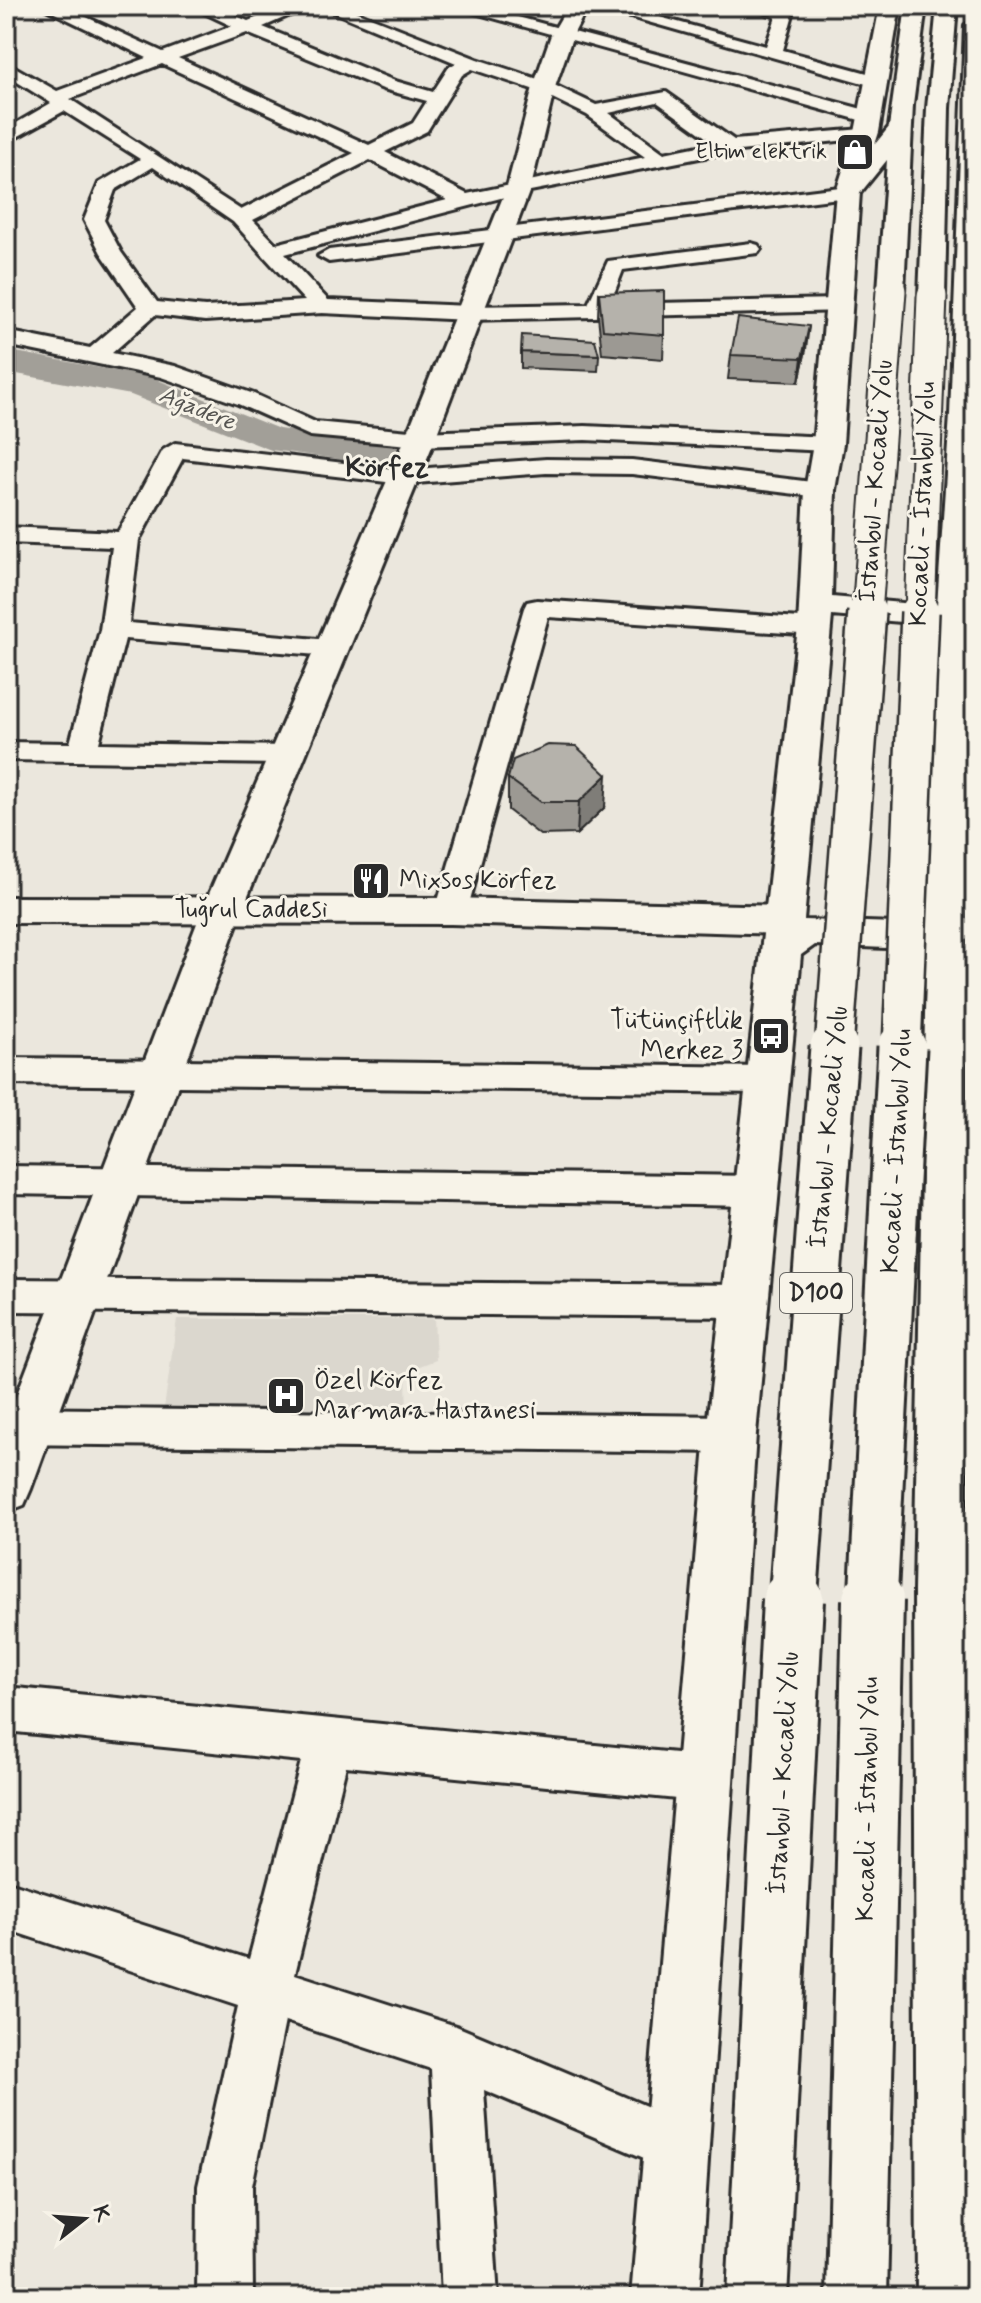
<svg xmlns="http://www.w3.org/2000/svg" width="981" height="2303" font-family="Mynerve,sans-serif">
  <rect width="100%" height="100%" fill="#ebe7dd"/>
  <filter id="ink" filterUnits="userSpaceOnUse"><feTurbulence type="fractalNoise" baseFrequency=".0125" numOctaves="2"/><feDisplacementMap in="SourceGraphic" scale="16" xChannelSelector="R" yChannelSelector="G"/><feConvolveMatrix kernelMatrix="1 2 1 2 8 2 1 2 1" color-interpolation-filters="sRGB"/></filter>
  <g filter="url(#ink)">
    <path fill="#dbd7ce" d="M177,1319h257l2,41 -30,11 1,52 -245,-1z"/>
    <g fill="none" stroke-linecap="round" stroke-linejoin="round">
      <path fill="#a29f98" fill-rule="evenodd" d="M6,350l147,28 126,51 109,15 13,3 6,8 -6,8 -13,3 -117,-16 -140,-55 -125,-23z"/>
      <defs>
        <path id="street" d="M40,6h22l101,46 69,-26 -42,-20h23l35,15 39,-15h24l-48,21 132,54 38,11 16,-25 7,-4 -137,-57h23l135,53 73,24 46,22 70,-13 68,48 140,-12v8l-7,2 -137,14 -210,41 -235,61 43,46 141,6 119,-2 20,-43 143,-18 7,2 3,4 -3,4 -135,17 -13,34 228,-5 8,2 3,5 -3,5 -377,9 -147,-7 -117,8 -50,-6 -43,38 63,13 79,28 61,28 105,10 165,-6 243,11 12,7 -12,7 -243,-11 -165,6 -110,-10 -72,-32 -77,-27 -155,-32v-14l84,17 48,-41 -37,-54 -17,-33 15,-37 41,-24 -76,-48 -58,32v-14l45,-26 -45,-28v-13l51,29 90,-33zM247,33l136,56 44,12 -14,22 -44,22 -191,-87zM162,64l192,89 -113,57 -171,-111zM472,69l66,22 49,24 58,42 -178,37 -82,-42 42,-21 35,-56zM657,102l57,41 -50,10 -55,-40zM370,160l77,40 -171,44 -23,-24zM153,167l80,55 72,79 -100,6 -48,-5 -36,-50 -17,-32 11,-30z
          M450,6h27l400,107 2,4 -2,4h-14z
          M592,6h27l147,40 10,-29 -31,-11 46,4 2,4 -10,36 99,27 3,4 -9,5 -6,-1z
          M848,186l7,2 3,4 -3,4 -526,66 -11,-6 11,-6z
          M175,443l228,27 143,-11 86,1 188,23 12,7 -12,7 -188,-23 -86,-1 -143,11 -220,-26 -44,82 -10,83 201,17 10,2 4,6 -4,6 -10,2 -205,-17 -26,104 186,3 10,2 5,7 -5,7 -10,2 -279,-4v-18l64,1 30,-113 12,-83 -106,-4v-16l112,5 45,-82z
          M537,600l278,19 10,2 4,6 -4,6 -10,2 -267,-18 -81,294 -5,8 -11,3 -11,-3 -5,-8 89,-303 3,-6z
          M947,916l28,3v22l-39,-6 -5,-8 5,-8z
          M6,1058l761,9 12,4 5,9 -5,9 -12,4 -761,-9z
          M6,1166l750,10 13,5 5,10 -5,10 -13,5 -750,-12z
          M6,1279l740,6 14,5 5,11 -5,11 -14,5 -740,-6z
          M6,1408l725,8 14,5 6,13 -6,13 -14,5 -725,-8z
          M6,1687l701,69 16,7 7,16 -7,16 -16,7 -361,-36 -51,208 161,52 240,101 7,19 -7,19 -19,7 -193,-82 14,207h-56l-11,-228 -146,-48 -33,165 1,111h-56l1,-111 40,-180 -232,-77v-48l243,78 52,-198 -295,-30z"/>
        <path id="secondary" d="M568,6h20l-15,29 -18,52 -24,100 -96,252 -193,471 -211,579 -7,16 -18,7v-89l196,-513 203,-471 102,-252 26,-100 18,-52z
          M880,6h20l-21,126 -19,60 -17,252 -8,46 -3,107 105,9 13,-191 15,-390 10,-6v474l-5,124 -4,342v632l9,330v376h-58l-3,-706 12,-629 -16,-13 -95,-4 -14,10 -45,479 -57,863h-68l75,-863 92,-807 7,-137 8,-46 23,-252 19,-60zM832,616l104,9 -9,299 -123,-4z"/>
        <path id="primary" d="M952,742l23,4v22l-36,-7 -5,-8 5,-8z
          M6,897l445,1 332,8 14,4 6,10 -6,10 -14,4 -332,-10 -445,-1z"/>
        <path id="highway" d="M906,6h20l-13,99 -9,186 -4,6h-18l-4,-6 9,-131 -30,37h-18l-3,-5 53,-65z
          M937,6h20l-8,102 -4,188 -4,6h-18l-4,-6 8,-188z"/>
      </defs>
      <use href="#street" stroke="#2b2b2b" stroke-width="6"/>
      <use href="#secondary" stroke="#2b2b2b" stroke-width="6"/>
      <use href="#primary" stroke="#2b2b2b" stroke-width="6"/>
      <use href="#highway" stroke="#2b2b2b" stroke-width="6"/>
      <use href="#street" fill="#f7f3e8" fill-rule="evenodd"/>
      <use href="#secondary" fill="#f7f3e8" fill-rule="evenodd"/>
      <use href="#primary" fill="#f7f3e8" fill-rule="evenodd"/>
      <use href="#highway" fill="#f7f3e8" fill-rule="evenodd"/>
      <defs>
        <path id="highway-bridge-far3" d="M867,614l24,-323
          M920,614l12,-318"/>
        <path id="highway-bridge-far2" d="M834,1049l33,-437
          M902,1049l18,-437"/>
        <path id="highway-bridge-far1" d="M793,1602l41,-555
          M873,1602l29,-555"/>
        <path id="highway-bridge" d="M757,2297l36,-697
          M857,2297l16,-697"/>
      </defs>
      <use href="#highway-bridge-far3" stroke="#2b2b2b" stroke-width="33" stroke-linecap="butt"/>
      <use href="#highway-bridge-far2" stroke="#2b2b2b" stroke-width="42" stroke-linecap="butt"/>
      <use href="#highway-bridge-far1" stroke="#2b2b2b" stroke-width="53" stroke-linecap="butt"/>
      <use href="#highway-bridge" stroke="#2b2b2b" stroke-width="66" stroke-linecap="butt"/>
      <use href="#highway-bridge-far3" stroke="#f7f3e8" stroke-width="29"/>
      <use href="#highway-bridge-far2" stroke="#f7f3e8" stroke-width="37"/>
      <use href="#highway-bridge-far1" stroke="#f7f3e8" stroke-width="47"/>
      <use href="#highway-bridge" stroke="#f7f3e8" stroke-width="60"/>
    </g>
    <path fill="#9c9993" stroke="#2b2b2b" stroke-width="2" d="M599,293l65,42 -1,24 -61,-5 -4,-38z
      M806,349l-7,33 -71,-3 3,-24z
      M521,352l78,3 -1,16 -77,-3z
      M508,778l97,29 -28,27 -37,1 -32,-25z"/>
    <path fill="#7f7d78" stroke="#2b2b2b" stroke-width="2" d="M809,326l-3,23 -7,33 3,-24z
      M607,775l-2,32 -28,27 2,-32z"/>
    <path fill="#b5b2ab" stroke="#2b2b2b" stroke-width="2" d="M664,291v44l-61,-5 -4,-37z
      M738,318l71,8 -7,32 -71,-3z
      M522,335l73,5 4,15 -78,-3z
      M548,745l28,1 31,29 -28,27h-38l-33,-24 5,-18z"/>
  </g>
  <defs>
    <symbol id="shop-square" viewBox="-11 -11 22 22"><rect x="-9" y="-9" width="18" height="18" rx="4" fill="#2b2b2b" stroke="#f7f3e8"/><path d="M-5-2.5h2.3a2.7 3.5 0 0 1 5.4 0H5L5.5 6h-11ZM-1.5-2.5h3a1.5 2.3 0 0 0-3 0Z" fill="#fff"/></symbol>
    <symbol id="restaurant-square" viewBox="-11 -11 22 22"><rect x="-9" y="-9" width="18" height="18" rx="4" fill="#2b2b2b" stroke="#f7f3e8"/><path d="M-5-6h1v4h1v-4h1v4h1v-4h1v5L-1.5 .5V6h-2V.5L-5-1ZM5-6V6H3V1.5H1.5Q1.5-4 5-6Z" fill="#fff"/></symbol>
    <symbol id="bus-square" viewBox="-11 -11 22 22"><rect x="-9" y="-9" width="18" height="18" rx="4" fill="#2b2b2b" stroke="#f7f3e8"/><path d="M-5-6H5V4H4V6H2V4H-2V6H-4V4H-5ZM-3.5-4V0h7V-4ZM-3.5 1.2v1.5H-2V1.2ZM2 1.2v1.5H3.5V1.2Z" fill="#fff"/></symbol>
    <symbol id="hospital-square" viewBox="-11 -11 22 22"><rect x="-9" y="-9" width="18" height="18" rx="4" fill="#2b2b2b" stroke="#f7f3e8"/><path d="M-5-5h3v3.5h4V-5h3V5h-3V1.5h-4V5h-3Z" fill="#fff"/></symbol>
  </defs>
  <g fill-rule="evenodd">
    <use href="#shop-square" x="833" y="130" width="44" height="44"/>
    <use href="#restaurant-square" x="349" y="859" width="44" height="44"/>
    <use href="#bus-square" x="749" y="1014" width="44" height="44"/>
    <use href="#hospital-square" x="264" y="1374" width="44" height="44"/>
  </g>
  <g text-anchor="middle" dominant-baseline="central" stroke-width="6" stroke-linejoin="round" paint-order="stroke">
    <g font-size="22" fill="#2b2b2b" stroke="#f7f3e8" text-anchor="end">
      <text x="827" y="152">Eltim elektrik</text>
    </g>
    <g font-size="24" font-style="italic" fill="#555451" stroke="#f7f3e8">
      <text transform="translate(197 409) rotate(22)">Ağadere</text>
    </g>
    <rect fill="#f7f3e8" stroke="#686764" stroke-width="2" x="780" y="1273" width="72" height="40" rx="6"/>
    <g font-size="24" font-weight="bold" fill="#2b2b2b">
      <text x="816" y="1293">D100</text>
    </g>
    <g font-size="26" fill="#2b2b2b" stroke="#f7f3e8">
      <text transform="translate(876 481) rotate(-86)">İstanbul - Kocaeli Yolu</text>
      <text transform="translate(923 504) rotate(-88)">Kocaeli - İstanbul Yolu</text>
      <text x="251" y="910">Tuğrul Caddesi</text>
      <text transform="translate(829 1127) rotate(-85)">İstanbul - Kocaeli Yolu</text>
      <text transform="translate(897 1151) rotate(-87)">Kocaeli - İstanbul Yolu</text>
      <text transform="translate(784 1773) rotate(-87)">İstanbul - Kocaeli Yolu</text>
      <text transform="translate(868 1799) rotate(-89)">Kocaeli - İstanbul Yolu</text>
    </g>
    <g font-size="26" fill="#2b2b2b" stroke="#f7f3e8" text-anchor="start">
      <text x="399" y="881">Mixsos Körfez</text>
      <text x="743" y="1021" text-anchor="end">Tütünçiftlik<tspan x="743" dy="30">Merkez 3</tspan></text>
      <text x="314" y="1381">Özel Körfez<tspan x="314" dy="30">Marmara Hastanesi</tspan></text>
    </g>
    <g font-size="28" font-weight="bold" fill="#2b2b2b" stroke="#f7f3e8">
      <text x="387" y="468">Körfez</text>
    </g>
  </g>
  <rect width="981" height="2303" fill="none" stroke="#f7f3e8" stroke-width="32"/>
  <rect x="16" y="16" width="949" height="2271" fill="none" stroke="#2b2b2b" stroke-width="3" filter="url(#ink)"/>
  <g transform="translate(84 2219) rotate(73)" stroke="#f7f3e8" stroke-width="6" paint-order="stroke">
  <path d="M0-6L14 30L0 20L-14 30Z" fill="#2b2b2b"/>
  <text y="-12" font-size="22" font-weight="bold" text-anchor="middle" fill="#2b2b2b">K</text>
  </g>
</svg>
